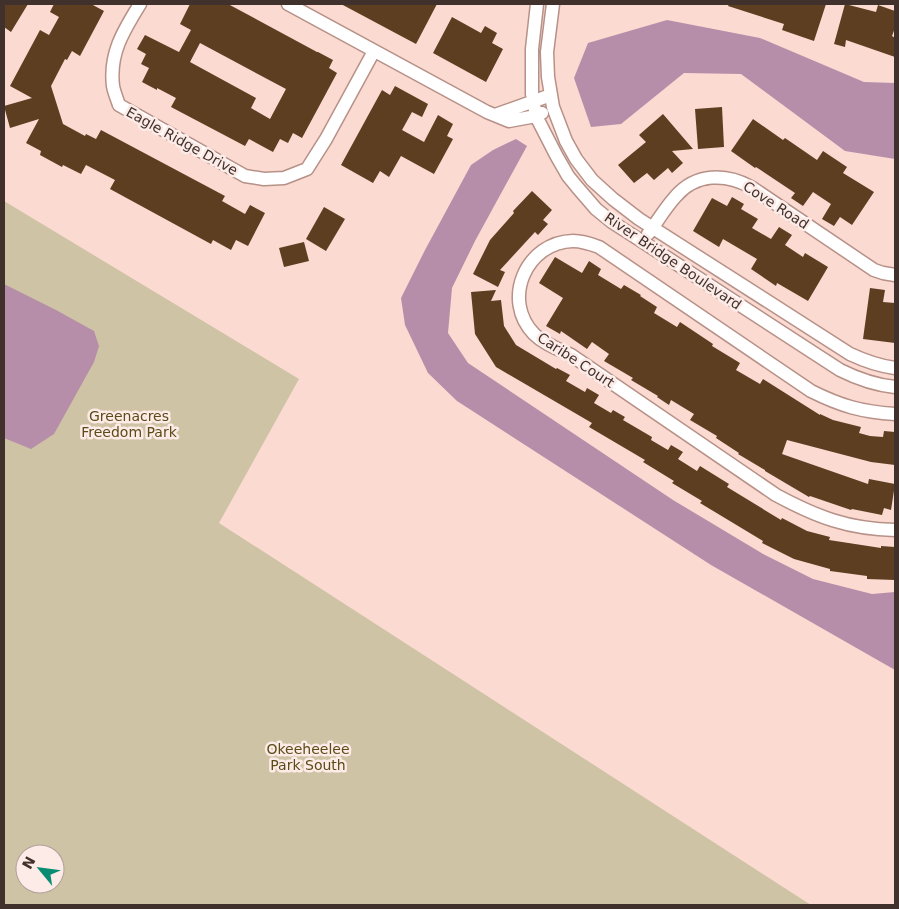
<svg xmlns="http://www.w3.org/2000/svg" width="899" height="909" font-family="'DejaVu Sans',sans-serif">
  <rect width="100%" height="100%" fill="#fbdad1"/>
  <path fill="#cec3a4" fill-rule="evenodd" d="M4,201l295,178 -80,144 592,382h-807zM25,854h30v30h-30z"/>
  <path fill="#b78ea9" d="M667,20l93,18 104,44 31,1v76l-50,-8 -104,-77 -57,-1 -63,51 -30,3 -17,-49 14,-35z
    M516,139l11,7 -52,95 -23,47 -4,45 20,30 205,137 92,55 48,24 59,15 23,-2v78l-184,-105 -254,-164 -29,-28 -23,-48 -4,-27 24,-48 46,-85 22,-15z
    M4,284l52,26 38,21 5,15 -5,16 -40,72 -23,15 -27,-11z"/>
  <path fill="#5d3e21" fill-rule="evenodd" d="M4,4h24l-17,28 -7,-5z
    M54,4h37l13,7 -24,45 -8,-5 -5,9 -2,-1 -14,27 12,38 22,12 1,-2 10,5 5,-9 124,66 -3,5 23,13 5,-9 15,8 -17,33 -12,-6 -5,10 -18,-10 -2,4 -101,-55 5,-9 -29,-15 -5,9 -18,-9 -1,2 -22,-12 1,-4 -15,-8 13,-24 -29,9 -6,-22 28,-8 -22,-12 30,-56 9,5 10,-18 -9,-5z
    M190,4h38l89,48h1l15,8 -4,8 8,5 -35,65 -9,-5 -5,10 -8,-4 -7,13 -24,-13 -4,7 -74,-39 5,-9 -19,-10v2l-15,-8 7,-14 -8,-4 5,-10 -9,-5 8,-14 34,17 12,-22 -11,-6zM200,43l86,46 -16,30 -19,-11 5,-10 -66,-36z
    M341,4h96l-21,40z
    M729,4h97l-12,37 -32,-11 2,-6 -56,-18z
    M845,4l31,8 2,-7 17,6v17l-3,8 3,2v19l-49,-17 -1,7 -11,-3z
    M452,17l29,16 4,-7 12,7 -5,10 11,6 -17,33 -53,-29z
    M395,86l33,18 -6,13 -10,-5 -10,18 22,12 14,-27 15,9 -6,12 6,3 -19,35 -33,-18 -12,21 -9,-6 -7,12 -32,-18 41,-75 8,5z
    M722,107l2,40 -26,2 -3,-40z
    M663,114l30,35 -21,2 11,12 -11,10 -4,-5 -14,12 -7,-7 -13,10 -16,-18 28,-23 -7,-7z
    M753,119l30,21 2,-2 32,22 6,-9 24,16 -4,6 31,19 -22,33 -12,-8 -6,9 -12,-7 9,-15 -18,-12 -10,14 -12,-8 4,-5 -39,-26 -1,1 -24,-17z
    M532,191l20,19 -9,10 5,4 -10,11 -3,-3 -35,38 5,2 -7,15 -25,-13 17,-34 24,-27 -1,-2z
    M732,197l12,7 -3,5 17,10 -6,9 19,11 8,-12 13,8 -7,10 18,12 2,-4 23,14 -20,34 -31,-18 -1,3 -25,-17 6,-10 -34,-20 -4,8 -26,-16 19,-33 15,8z
    M324,207l21,12 -19,32 -20,-12z
    M304,242l5,19 -25,6 -5,-19z
    M555,257l27,16 7,-12 12,8 -3,6 23,14 3,-4 17,10 -1,1 17,11 -3,6 23,14 3,-5 33,22 -1,2 28,17 -4,7 24,14 3,-5 57,36v-1l13,6 28,7 -2,6 11,3 13,1 1,-6 11,1v33l-24,-3 -84,-22 -5,14 86,30 1,-5 26,5 -4,26 -7,-2 -2,7 -30,-6 -1,1 -41,-14 -1,1 -44,-26v-1l-27,-16 1,-1 -23,-15 1,-2 -27,-16 4,-6 -23,-14 -2,5 -12,-8 1,-1 -27,-16 2,-2 -29,-17 5,-7 -17,-12 -5,7 -26,-18 -1,3 -14,-8 17,-28 -24,-15z
    M870,288l15,2 -2,12 12,1v40l-32,-4z
    M496,290l-5,11 10,-1 3,26 12,19 40,24 1,-1 13,7 -4,6 19,11 2,-4 12,7 -5,8 17,10 2,-3 12,7 -2,3 29,17 -1,3 17,10 3,-5 12,7 -5,7 19,12 3,-5 29,18 -2,3 54,33 1,-2 25,13 23,6 -1,3 52,8v-2l14,1v33l-28,-1v-3l-37,-5v-2l-36,-10 -32,-16 1,-2 -63,-38 2,-2 -30,-18 2,-2 -31,-19 2,-2 -56,-33 3,-4 -96,-56 -21,-33 -4,-42z"/>
  <g fill="none" stroke-linecap="round" stroke-linejoin="round">
    <defs>
      <path id="street" d="M140,4c-16,26 -31,49 -27,82 1,6 4,13 6,19l126,71 19,3 20,-1 23,-9 19,-30 48,-88
        M288,4l199,108 22,9 27,-5 6,-3
        M537,4l-5,45v45l4,22 20,39 12,21 9,11 19,22 16,13 31,20 197,128c18,9 35,15 55,17
        M553,4l-6,48 1,25 5,30 13,34 10,18 16,21 21,19 26,20 211,135c15,7 29,12 45,14
        M495,115l56,-20
        M648,234c9,-12 17,-26 28,-38 20,-23 50,-23 75,-9l123,83 9,3 12,2
        M895,414c-33,-2 -54,-8 -84,-23l-212,-144c-8,-3 -17,-6 -26,-6 -47,1 -72,59 -39,93 10,10 24,15 37,21l205,140c41,22 72,34 119,35"/>
    </defs>
    <use href="#street" stroke="#b79187" stroke-width="15"/>
    <use href="#street" stroke="#fff" stroke-width="12"/>
  </g>
  <g text-anchor="middle" dominant-baseline="central" stroke-width="5" stroke-linejoin="round" paint-order="stroke">
    <g font-size="14" fill="#40312d" stroke="#fcebe7">
      <text transform="translate(182 141) rotate(29)">Eagle Ridge Drive</text>
      <text transform="translate(776 205) rotate(33)">Cove Road</text>
      <text transform="translate(673 261) rotate(34)">River Bridge Boulevard</text>
      <text transform="translate(576 360) rotate(33)">Caribe Court</text>
    </g>
    <g font-size="14" fill="#5c4b16" stroke="#fcebe7">
      <text x="129" y="416">Greenacres<tspan x="129" dy="16">Freedom Park</tspan></text>
      <text x="308" y="749">Okeeheelee<tspan x="308" dy="16">Park South</tspan></text>
    </g>
  </g>
  <rect width="899" height="909" fill="none" stroke="#40312d" stroke-width="10"/>
  <g transform="translate(40 869) rotate(299)"><circle r="24" fill="#fcebe7" stroke="#b1a19d"/>
  <path d="M0-4L9 19L0 12L-9 19Z" fill="#0a8c72"/>
  <text y="-8" font-size="14" font-weight="bold" text-anchor="middle" fill="#40312d">N</text>
  </g>
</svg>
